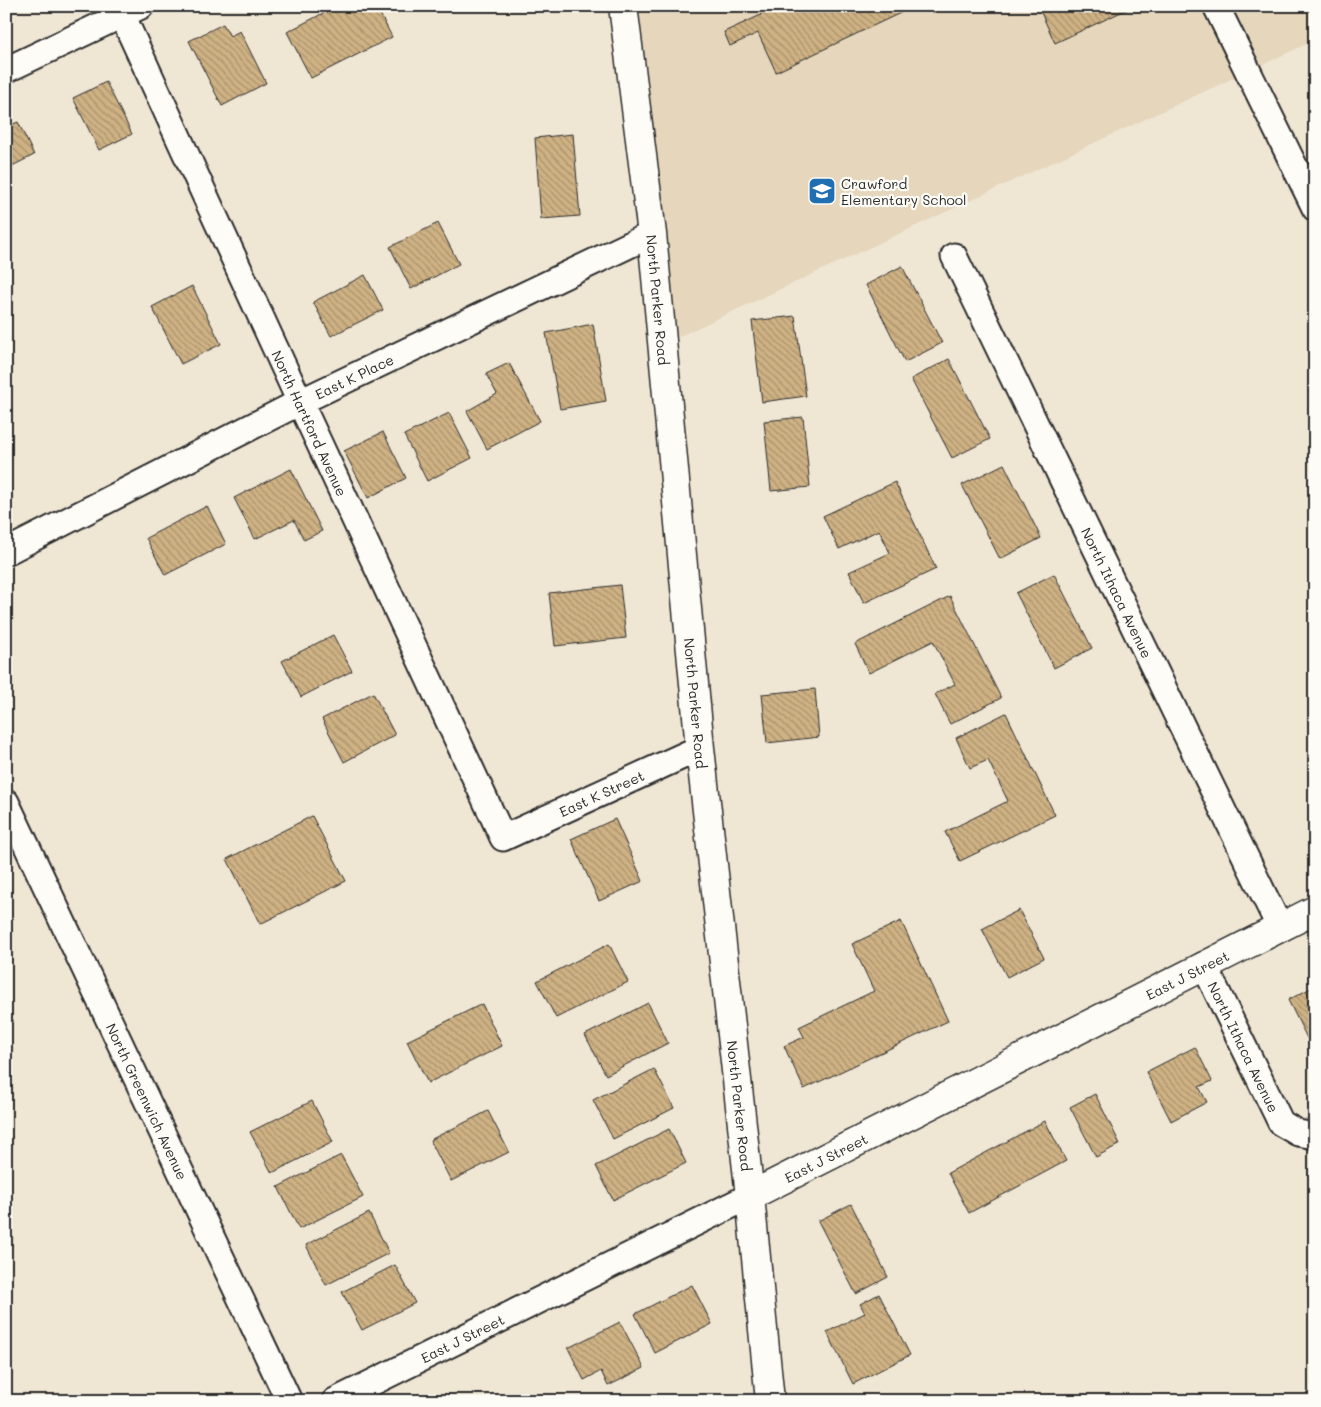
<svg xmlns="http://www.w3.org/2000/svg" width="1321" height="1407" font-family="Mali,sans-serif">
  <defs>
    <pattern id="building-back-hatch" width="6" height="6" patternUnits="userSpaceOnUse" patternTransform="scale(1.25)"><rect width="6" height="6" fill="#cfb284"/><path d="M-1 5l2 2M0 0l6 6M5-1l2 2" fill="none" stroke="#a8916c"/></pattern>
  </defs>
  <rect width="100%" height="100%" fill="#efe6d4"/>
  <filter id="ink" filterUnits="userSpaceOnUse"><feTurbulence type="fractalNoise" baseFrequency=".02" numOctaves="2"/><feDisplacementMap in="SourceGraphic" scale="10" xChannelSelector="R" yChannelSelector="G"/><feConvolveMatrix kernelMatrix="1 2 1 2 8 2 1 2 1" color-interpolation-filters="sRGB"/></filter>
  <g filter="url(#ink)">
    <path fill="#e5d6bc" d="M631,6h684v34l-646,301z"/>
    <path fill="url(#building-back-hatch)" stroke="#2b2b2b" d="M337,6h39l16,31 -81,41 -24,-46z
      M757,6h158l-139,66 -18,-39 -28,13 -6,-14 37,-17z
      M1038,6h96l-79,37z
      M223,24l7,12 10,-5 26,52 -44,23 -33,-65z
      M106,82l26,52 -33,16 -26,-52z
      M18,122l16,33 -28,14v-42z
      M573,134l7,82 -39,3 -6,-81z
      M438,223l21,41 -48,25 -21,-42z
      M902,266l40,77 -37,19 -39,-77z
      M365,275l18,35 -52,26 -18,-34z
      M192,286l29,58 -40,20 -29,-57z
      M795,316l11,80 -44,6 -10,-81z
      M593,324l13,77 -46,8 -14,-76z
      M949,359l41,80 -38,19 -41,-79z
      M509,363l31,58 -53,28 -20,-38 30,-17 -11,-20z
      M449,413l23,45 -45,23 -23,-46z
      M803,417l7,70 -39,4 -7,-70z
      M383,432l23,46 -38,20 -24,-47z
      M1004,464l37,74 -41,21 -38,-74z
      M291,469l31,62 -18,9 -10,-20 -39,19 -21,-41z
      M895,482l41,87 -72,34 -15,-31 41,-19 -11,-23 -40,19 -16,-33z
      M207,506l19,38 -61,31 -19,-37z
      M1054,574l38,74 -38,20 -38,-75z
      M620,585l6,53 -71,8 -6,-53z
      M950,596l51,102 -51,26 -15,-30 20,-10 -22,-43 -64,32 -14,-29z
      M333,635l19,36 -51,26 -19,-36z
      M815,689l4,48 -52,6 -5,-49z
      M373,693l22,42 -51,27 -22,-43z
      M1006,713l49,102 -95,46 -15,-29 63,-31 -20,-41 -18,8 -14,-30z
      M312,816l34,65 -86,43 -33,-65z
      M615,819l28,62 -44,20 -28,-62z
      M1019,910l25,48 -37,19 -25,-48z
      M901,921l47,100 -144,68 -20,-43 20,-9 -5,-10 75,-36 -22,-47z
      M609,944l19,38 -72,36 -19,-37z
      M1315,986v54l-6,2 -21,-42z
      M648,1003l20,40 -62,32 -21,-40z
      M482,1004l20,42 -74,37 -21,-42z
      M1195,1047l17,34 -13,6 8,15 -36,19 -25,-49z
      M654,1069l20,39 -61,31 -20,-39z
      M1095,1094l25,50 -24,13 -26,-50z
      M312,1101l21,41 -61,31 -22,-41z
      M488,1111l21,41 -58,29 -21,-41z
      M1045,1121l21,40 -97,52 -21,-40z
      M669,1129l17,34 -73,37 -17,-34z
      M341,1155l22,42 -64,32 -21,-42z
      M851,1204l37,73 -32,17 -38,-73z
      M369,1213l20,40 -63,32 -20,-40z
      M395,1265l20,38 -53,27 -20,-38z
      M692,1285l20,39 -57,29 -20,-39z
      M879,1294l31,61 -57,29 -26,-52 38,-19 -5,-9z
      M620,1322l24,46 -36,18 -7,-15 -17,9 -16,-32z"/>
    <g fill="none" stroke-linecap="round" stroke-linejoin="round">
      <defs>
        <g id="minor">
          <path id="s1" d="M118,6l182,396 203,436 197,-90"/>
          <path d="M1216,6l99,202"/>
          <path d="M6,70l135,-64"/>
          <path id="s2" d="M954,256l326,672"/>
          <path id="s3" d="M6,552l294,-150 352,-168"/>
          <path id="s4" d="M6,802l283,599"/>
          <path id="s5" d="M1204,965l77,158 17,10 17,3"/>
          <path id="s6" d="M335,1401l415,-205"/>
        </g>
        <g id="tertiary">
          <path id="s7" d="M623,6l29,228 48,514 50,448 20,205"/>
          <path id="s8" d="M750,1196l565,-286"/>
        </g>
      </defs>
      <use href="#minor" stroke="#2b2b2b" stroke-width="29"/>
      <use href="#tertiary" stroke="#2b2b2b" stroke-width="31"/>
      <use href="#minor" stroke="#fdfcf7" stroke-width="25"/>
      <use href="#tertiary" stroke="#fdfcf7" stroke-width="28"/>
    </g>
  </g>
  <defs>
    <symbol id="school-square" viewBox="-11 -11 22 22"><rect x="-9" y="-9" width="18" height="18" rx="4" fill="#1f6fb2" stroke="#fdfcf7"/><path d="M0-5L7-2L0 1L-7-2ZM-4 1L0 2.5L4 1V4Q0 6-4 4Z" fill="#fff"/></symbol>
  </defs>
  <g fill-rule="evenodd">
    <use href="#school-square" x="806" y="175" width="32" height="32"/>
  </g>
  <g text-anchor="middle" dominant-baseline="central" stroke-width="4.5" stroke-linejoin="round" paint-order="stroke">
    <g font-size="14" fill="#2b2b2b" stroke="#fdfcf7" text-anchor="start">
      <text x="841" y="183">Crawford<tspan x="841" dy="16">Elementary School</tspan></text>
    </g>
    <g font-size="14" fill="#2b2b2b" stroke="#fdfcf7">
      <text stroke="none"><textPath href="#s7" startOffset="296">North Parker Road</textPath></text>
      <text stroke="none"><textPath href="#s3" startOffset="390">East K Place</textPath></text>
      <text stroke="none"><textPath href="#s1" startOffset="459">North Hartford Avenue</textPath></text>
      <text stroke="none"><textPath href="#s2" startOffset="374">North Ithaca Avenue</textPath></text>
      <text stroke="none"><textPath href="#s7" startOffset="701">North Parker Road</textPath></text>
      <text stroke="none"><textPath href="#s1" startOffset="1025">East K Street</textPath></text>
      <text stroke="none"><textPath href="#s8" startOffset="490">East J Street</textPath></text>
      <text stroke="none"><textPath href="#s5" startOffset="91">North Ithaca Avenue</textPath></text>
      <text stroke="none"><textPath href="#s4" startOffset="331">North Greenwich Avenue</textPath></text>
      <text stroke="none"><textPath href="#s7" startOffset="1106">North Parker Road</textPath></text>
      <text stroke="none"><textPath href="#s8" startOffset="85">East J Street</textPath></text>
      <text stroke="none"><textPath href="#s6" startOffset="142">East J Street</textPath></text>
    </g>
  </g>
  <rect width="1321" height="1407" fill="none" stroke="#fdfcf7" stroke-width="25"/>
  <rect x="12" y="12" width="1296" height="1382" fill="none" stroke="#2b2b2b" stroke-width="2" filter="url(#ink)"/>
</svg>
